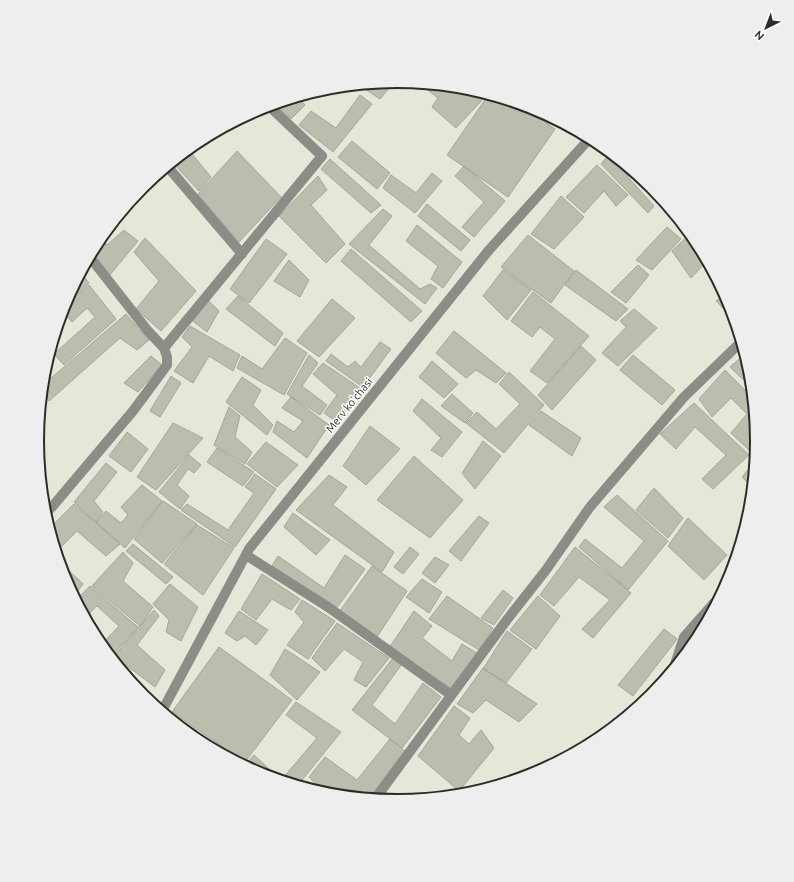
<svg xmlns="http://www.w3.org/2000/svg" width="794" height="882" font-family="Ubuntu,sans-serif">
  <rect width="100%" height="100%" fill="#e7e7d9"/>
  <path fill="#bcbcaf" stroke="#a6a598" d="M395,81l-15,18 -21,-14z
    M419,83l48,5 18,9 -29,31 -24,-21 6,-9z
    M489,94l28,9 38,26 -47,68 -61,-42z
    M360,95l12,9 -39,48 -34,-27 12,-14 25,17z
    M298,97l7,8 -14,14 -16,-15z
    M352,141l38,32 -13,16 -39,-32z
    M188,149l23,28 -12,14 -27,-29z
    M237,151l44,46 -42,45 -41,-48z
    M610,153l23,18 -6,5 27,30 -6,7 -47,-49z
    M330,159l51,46 -10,8 -50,-44z
    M597,165l31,30 -12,11 -12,-15 -20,22 -18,-16z
    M464,166l41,35 -31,36 -12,-10 22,-25 -29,-26z
    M432,173l10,8 -27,32 -32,-25 8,-13 25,18z
    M318,176l9,14 -16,15 34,39 -19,19 -47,-47z
    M561,196l23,21 -30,32 -23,-15z
    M427,204l43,36 -9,11 -43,-35z
    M383,209l9,7 -23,29 51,44 10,-5 7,4 -12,16 -76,-60z
    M417,225l45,37 -19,26 -12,-9 7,-13 -32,-25z
    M667,227l14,12 -29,31 -16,-10z
    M124,230l14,11 -29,35 -17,-24 9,-15 6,8z
    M690,234l6,7 11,20 -16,17 -19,-27z
    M528,235l46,36 -23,32 -50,-36z
    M145,238l51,53 -35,40 -25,-22 23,-28 -25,-29z
    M266,239l21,15 -38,49 -19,-14z
    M351,249l71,62 -11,11 -70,-61z
    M289,260l20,20 -9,17 -26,-16z
    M638,265l11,10 -23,28 -15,-11z
    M503,270l28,20 -24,30 -24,-24z
    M576,270l52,39 -12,12 -51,-36z
    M81,273l8,10 -25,23v-3z
    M89,285l27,34 -52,46 -10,-11 41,-37 -8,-9 -15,14 -10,-12 1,-2z
    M533,292l56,44 -42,47 -17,-12 25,-32 -15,-12 -8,10 -21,-16z
    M725,295l5,8 5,18 -19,-20z
    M238,296l45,37 -8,13 -49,-37z
    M207,299l12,12 -12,21 -17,-13z
    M332,299l23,19 -36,39 -22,-16z
    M634,309l23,19 -39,38 -16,-13 24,-26 -6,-6z
    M126,314l23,26 -12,10 -17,-12 -71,63 -7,-11 1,-5z
    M190,326l50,29 -7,16 -24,-15 -16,27 -19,-12 18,-24 -10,-10z
    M454,331l52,42 -10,10 -20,-13 -10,8 -30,-25z
    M285,338l22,15 -23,42 -47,-27 5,-12 20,13z
    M380,342l11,7 -28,38 -37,-26 5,-7 17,13 7,-6 6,6z
    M581,346l15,14 -44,50 -14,-15z
    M745,354l5,17 1,9 -4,3 -17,-16z
    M309,355l9,8 -16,23 25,19 -7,10 -33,-21z
    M633,355l42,35 -13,15 -42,-35z
    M151,356l11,9 -24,27 -14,-9z
    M432,361l26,23 -14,14 -25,-21z
    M323,363l37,25 -23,34 -13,-9 13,-18 -24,-21z
    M725,370l28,28 4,43 -1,10 -3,3 -22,-21 16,-19 -16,-16 -19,19 -13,-18z
    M509,372l35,33 -40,48 -38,-30 11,-11 19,17 24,-25 -21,-20z
    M171,376l10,7 -21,34 -10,-6z
    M242,377l19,13 -8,15 20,20 -6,10 -41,-33z
    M452,394l21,19 -8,10 -24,-17z
    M291,397l38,28 -22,33 -34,-26 4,-11 17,11 9,-11 -21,-13z
    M422,399l40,33 -20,25 -11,-7 10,-12 -28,-27z
    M694,403l55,52 -36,34 -11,-10 24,-24 -31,-28 -19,22 -16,-15z
    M229,407l11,9 -5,21 17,15 -7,12 -31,-19z
    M541,411l40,27 -9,18 -43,-31z
    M173,423l30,15 -47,52 -19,-13z
    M370,426l30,23 -34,36 -23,-19z
    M127,432l21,17 -17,23 -22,-16z
    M483,441l18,15 -26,33 -13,-16z
    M266,442l32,23 -21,22 -30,-23z
    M217,448l37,24 -11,14 -36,-24z
    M189,455l12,10 -7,8 -6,-4 -11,16 12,11 -9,13 -21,-17z
    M414,456l49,44 -33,38 -53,-38z
    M755,461l-3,26 -10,-10z
    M106,463l11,9 -23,29 9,11 -8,10 -21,-20z
    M255,474l21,15 -41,58 -54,-37 6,-6 41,26 26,-37 -9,-6z
    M329,475l18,12 -14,18 61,47 -12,20 -86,-62z
    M142,485l20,16 -37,47 -29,-26 10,-11 15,12 7,-8 -7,-8z
    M654,488l29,30 -15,20 -32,-28z
    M617,495l51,46 -40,49 -49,-43 6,-8 37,29 22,-27 -40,-34z
    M163,501l34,23 -35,39 -28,-24z
    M74,504l46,40 -14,12 -29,-25 -21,21 -7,-23z
    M293,513l37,27 -14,15 -32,-28z
    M479,516l10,7 -28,38 -12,-10z
    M688,518l39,37 -23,25 -36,-34z
    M197,525l37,23 -31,47 -39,-31z
    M133,544l40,33 -7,7 -40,-33z
    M410,547l9,7 -16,20 -9,-7z
    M575,547l56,46 -38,45 -11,-9 28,-29 -31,-23 -25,29 -14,-11z
    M123,552l10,11 -10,18 30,26 -13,19 -48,-40z
    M345,555l20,14 -29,40 -64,-43 6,-10 46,32z
    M435,557l14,8 -14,18 -13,-10z
    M59,561l24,23 -9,12 -10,-17z
    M372,566l35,25 -30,46 -38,-25z
    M262,574l38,25 -9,11 -19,-11 -16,21 -15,-11z
    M422,579l20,13 -13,21 -23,-16z
    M170,584l28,23 -17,34 -15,-9 3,-12 -16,-16z
    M90,586l48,41 -27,30 -10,-12 18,-19 -22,-20 -12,12 -9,-18z
    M503,590l10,8 -19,27 -13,-7z
    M447,596l46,32 -14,22 -50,-31z
    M538,596l22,20 -24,33 -26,-19z
    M302,600l33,21 -27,38 -21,-14 17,-23 -9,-10z
    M154,610l5,6 -22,29 28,25 -10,17 -41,-31z
    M239,611l29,19 -12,15 -11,-9 -8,5 -12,-8z
    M414,611l18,15 -10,12 30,23 10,-17 15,9 -25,36 -63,-41z
    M337,623l52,35 -23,29 -12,-7 9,-18 -19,-13 -19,22 -13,-13z
    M664,629l13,10 -44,57 -15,-11z
    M507,631l25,18 -26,34 -23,-14z
    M219,647l73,53 -47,62 -73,-50z
    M285,649l35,23 -23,28 -27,-25z
    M393,658l9,6 -30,41 23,19 28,-41 18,14 -39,51 -50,-38z
    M483,668l54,36 -18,18 -33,-22 -13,13 -16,-9z
    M296,702l45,30 -43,53 -8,-2 -7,-5 34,-40 -31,-23z
    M454,706l16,12 -11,17 10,9 12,-14 13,18 -35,43 -41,-35z
    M169,713l28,18 -4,6 -26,-21z
    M390,739l15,12 -36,47 -43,-4 -17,-17 16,-20 32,23z
    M254,755l27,25 -22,-6 -15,-8z
    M305,781l11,10 -16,-5z"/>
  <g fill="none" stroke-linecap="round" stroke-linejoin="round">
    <path stroke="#8d8d88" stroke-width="10" d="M167,166l75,88
      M164,348l158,-192 -53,-50
      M45,513l7,-6 81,-96 34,-46v-8l-3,-9 -16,-17 -59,-75
      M246,555l82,52 123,88
      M673,670l11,-33 29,-33 5,-4
      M162,711l87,-162 240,-299 101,-112
      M375,799l131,-178 40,-51 44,-63 94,-110 57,-55"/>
  </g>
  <g text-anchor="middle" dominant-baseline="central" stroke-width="3" stroke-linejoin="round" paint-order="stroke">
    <g font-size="11" fill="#2d2d28" stroke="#fff">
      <text transform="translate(349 405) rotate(-51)">Merv ko'chasi</text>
    </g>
  </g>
  <path d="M0 0H794V882H0ZM44 441a353 353 0 1 1 706 0a353 353 0 1 1-706 0Z" fill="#eee" fill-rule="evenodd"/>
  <path fill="none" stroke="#2d2d28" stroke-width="2" d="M44 441a353 353 0 1 1 706 0a353 353 0 1 1-706 0Z"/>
  <g transform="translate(766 28) rotate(222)" stroke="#ffffff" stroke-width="3" paint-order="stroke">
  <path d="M0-3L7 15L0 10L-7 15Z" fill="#2d2d28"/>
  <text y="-6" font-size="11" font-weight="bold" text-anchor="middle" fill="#2d2d28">N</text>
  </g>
</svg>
